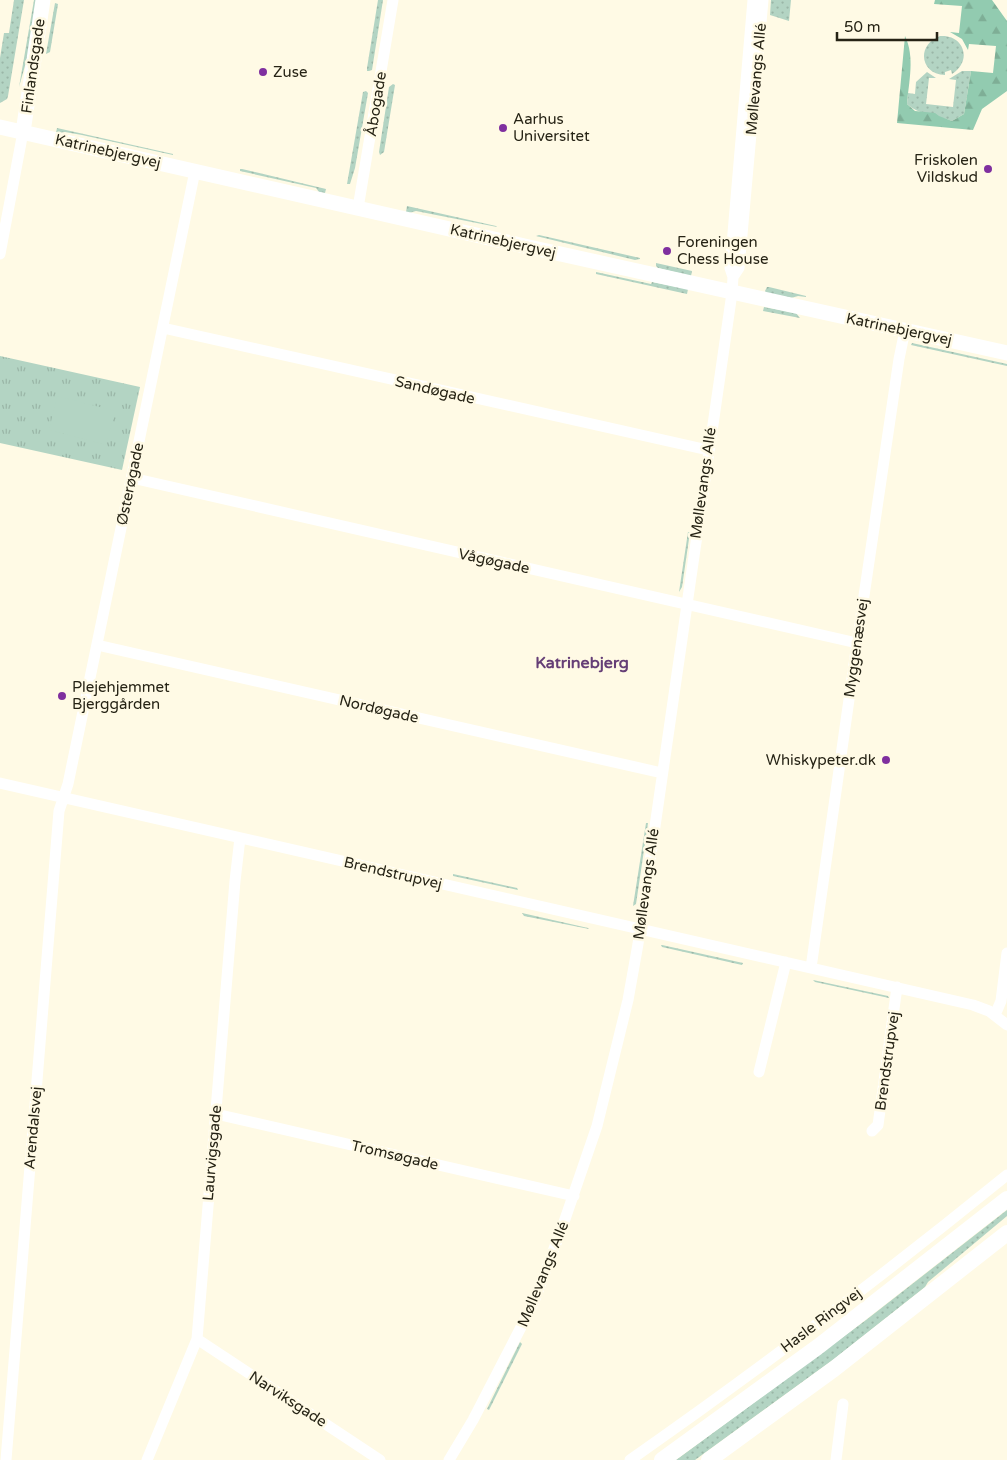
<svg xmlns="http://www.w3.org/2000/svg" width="1007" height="1460" font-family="'Varela Round',sans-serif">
  <defs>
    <pattern id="grass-dots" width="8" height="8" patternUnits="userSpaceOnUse" patternTransform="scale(1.25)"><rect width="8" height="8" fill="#b3d4c3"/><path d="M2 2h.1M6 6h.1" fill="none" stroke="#9ab6a7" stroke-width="1.8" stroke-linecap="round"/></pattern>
    <pattern id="forest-firs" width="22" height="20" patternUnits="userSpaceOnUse" patternTransform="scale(1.25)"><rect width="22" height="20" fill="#92cbb0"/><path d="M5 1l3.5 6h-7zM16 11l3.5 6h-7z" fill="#7eae96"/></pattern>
    <pattern id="park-tufts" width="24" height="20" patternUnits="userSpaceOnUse" patternTransform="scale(1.25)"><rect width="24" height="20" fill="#b3d4c3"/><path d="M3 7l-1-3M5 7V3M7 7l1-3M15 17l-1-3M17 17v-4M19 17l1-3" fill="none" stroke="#9ab6a7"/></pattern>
  </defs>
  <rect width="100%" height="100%" fill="#fffae5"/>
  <path fill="url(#grass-dots)" d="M14,0h10l-16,96 -1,3 -7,4v-45l4,-25h5z
    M34,0h3l-9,55 -9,32z
    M378,0h5l-11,70 -3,1h-2v-3z
    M771,0h20l-2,21 -19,-6z
    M55,3l3,1 -8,48 -4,2z
    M940,36c24,-2 33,25 12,38l-1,-4 -6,2v3c-25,-1 -29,-30 -5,-39z
    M962,71h9l-7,43 -12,7c-16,-6 -33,-6 -45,-17l1,-11 7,1 1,-12 11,-10 9,6h-7l-3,26 27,3 3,-27 -7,-1z
    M393,84l2,1 -11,67 -4,3 -1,-3 10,-65z
    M366,91l2,2 -13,75 -5,16h-3l16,-92z
    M57,128l116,26v1l-91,-20 -17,-3 -9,1z
    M240,169h2l84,20 -1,4 -6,-1 -3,-4 -76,-17z
    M407,206l89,20 1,1 -81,-16 -7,2 -3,-1z
    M539,235l101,23v1l-5,1 -99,-24z
    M656,263l36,8 -1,5 -33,-8 -2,-2z
    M596,272l55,12 1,-2 36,7 -1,5 -91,-20z
    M767,287h2l37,9v1l-8,-1 -7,2 -25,-5 -1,-2z
    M764,307l32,6 4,5 -37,-7z
    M912,343l95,21v2l-96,-21z
    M688,532h2l-8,55 -3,5z
    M646,823h2l-12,81 -3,2z
    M453,874l64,14 1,2 -65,-14z
    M522,913l66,15 1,1 -65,-13z
    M661,945h1l81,18 -1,2 -80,-18z
    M813,980l75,16 1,2 -74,-16z
    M1007,1210v6l-79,66 -3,5 -91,72 -139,101h-19l190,-140z
    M520,1342l2,2 -33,66 -2,-1z"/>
  <path fill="url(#forest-firs)" d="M935,0h57l15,21v70l-25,18 -9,21 -76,-7 8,-87c10,21 4,45 2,68l8,7 20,2 4,3 13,5 12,-7 7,-43 22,2 3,-27 -27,-2 -1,6 -6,-11 -12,-7 9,1 3,-27 -28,-2z"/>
  <path fill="url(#park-tufts)" d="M0,356l140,31 -18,83 -122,-27z"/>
  <path fill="#b3d4c3" d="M57,396l58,15 -9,34 -57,-15z"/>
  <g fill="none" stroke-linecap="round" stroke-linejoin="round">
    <path stroke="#fff" stroke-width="11" d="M358,208l35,-208
      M0,254l23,-122
      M733,277l6,-9 24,-268
      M163,328l545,122
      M132,478c241,56 483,108 725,165
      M97,645l565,128
      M0,783l973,222 16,6 18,14
      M811,968l46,-325 42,-284 6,-29
      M995,1015l6,-14 6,-48
      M759,1072l27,-110
      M216,1114l358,82
      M872,1131l6,-6 19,-138
      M197,1339l183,121
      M6,1460l53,-649 9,-27 127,-613
      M147,1460l50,-121 38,-458 5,-43
      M449,1460l24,-40 60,-116 30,-79 34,-99 31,-126 10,-56 94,-651 1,-16 -3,-9 23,-268
      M630,1460c129,-90 255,-186 377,-285
      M836,1460l7,-56"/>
    <path stroke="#fff" stroke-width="15" d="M0,127l529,120 478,106
      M23,132l20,-132"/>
    <path stroke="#fff" stroke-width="16" d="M662,1460l157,-114 188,-147
      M709,1460l125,-91 173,-136"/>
  </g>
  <g fill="#7f2f9f" stroke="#fffae5" stroke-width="2">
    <circle cx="263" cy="72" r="5"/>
    <circle cx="503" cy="128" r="5"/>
    <circle cx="988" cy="169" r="5"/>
    <circle cx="667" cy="251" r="5"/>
    <circle cx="62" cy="696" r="5"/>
    <circle cx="886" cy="760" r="5"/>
  </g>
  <g text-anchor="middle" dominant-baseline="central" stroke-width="5" stroke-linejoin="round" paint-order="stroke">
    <g font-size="15" fill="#262315" stroke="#fffae5">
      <text transform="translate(33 66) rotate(-82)">Finlandsgade</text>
      <text transform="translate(756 79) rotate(-85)">Møllevangs Allé</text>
      <text transform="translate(376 104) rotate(-81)">Åbogade</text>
      <text transform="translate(108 151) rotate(13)">Katrinebjergvej</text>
      <text transform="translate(503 241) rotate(13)">Katrinebjergvej</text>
      <text transform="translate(899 329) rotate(12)">Katrinebjergvej</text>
      <text transform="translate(435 390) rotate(13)">Sandøgade</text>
      <text transform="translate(703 483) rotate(-82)">Møllevangs Allé</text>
      <text transform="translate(130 484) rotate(-78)">Østerøgade</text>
      <text transform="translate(494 561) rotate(12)">Vågøgade</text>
      <text transform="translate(856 648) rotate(-82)">Myggenæsvej</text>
      <text transform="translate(379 709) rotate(13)">Nordøgade</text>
      <text transform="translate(393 873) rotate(13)">Brendstrupvej</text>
      <text transform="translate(646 884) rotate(-82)">Møllevangs Allé</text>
      <text transform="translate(887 1061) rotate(-82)">Brendstrupvej</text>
      <text transform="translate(33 1128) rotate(-85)">Arendalsvej</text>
      <text transform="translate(212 1153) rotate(-85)">Laurvigsgade</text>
      <text transform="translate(395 1155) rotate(13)">Tromsøgade</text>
      <text transform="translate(543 1274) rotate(-68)">Møllevangs Allé</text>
      <text transform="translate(821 1320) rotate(-37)">Hasle Ringvej</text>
      <text transform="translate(288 1399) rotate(33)">Narviksgade</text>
    </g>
    <g font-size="15" fill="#262315" stroke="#fffae5" text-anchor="start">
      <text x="273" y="72">Zuse</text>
      <text x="513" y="119">Aarhus<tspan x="513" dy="17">Universitet</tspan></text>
      <text x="978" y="160" text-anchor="end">Friskolen<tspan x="978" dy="17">Vildskud</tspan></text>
      <text x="677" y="242">Foreningen<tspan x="677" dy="17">Chess House</tspan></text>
      <text x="72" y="687">Plejehjemmet<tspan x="72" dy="17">Bjerggården</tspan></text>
      <text x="876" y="760" text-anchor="end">Whiskypeter.dk</text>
    </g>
    <g font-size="16" font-weight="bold" fill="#653e76" stroke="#fffae5">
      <text x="582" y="663">Katrinebjerg</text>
    </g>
  </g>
  <path d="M837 32v8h100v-8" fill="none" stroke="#262315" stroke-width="2.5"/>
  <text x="844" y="32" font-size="15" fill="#262315" stroke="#fffae5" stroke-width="4" paint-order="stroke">50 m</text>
</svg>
